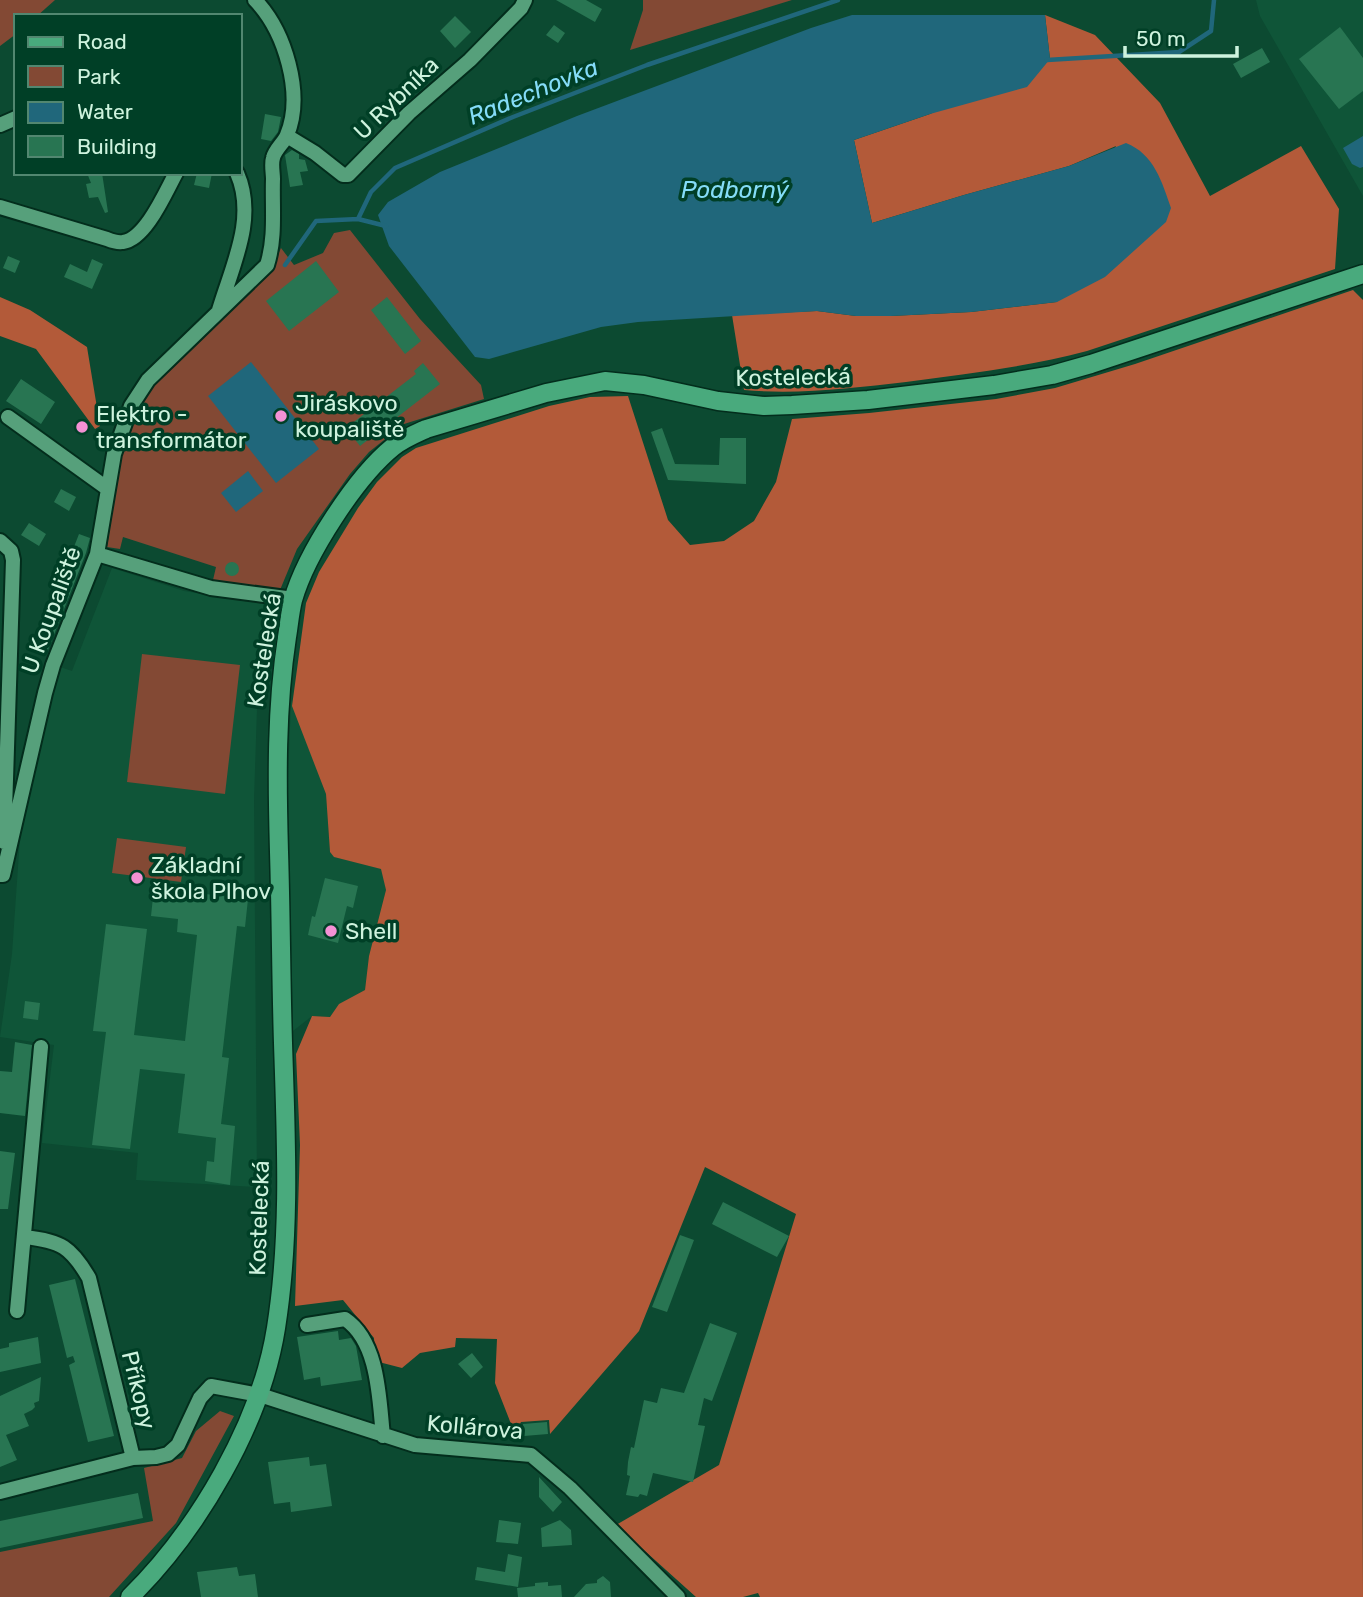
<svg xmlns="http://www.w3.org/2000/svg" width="1363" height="1597" font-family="Rubik,sans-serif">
  <rect width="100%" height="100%" fill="#0c4a31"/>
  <path fill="#0f5538" d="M1256,0h107v196l-103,-180z
    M112,568l72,23 85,14 1,8 -12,65 -4,121 3,388 -121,-7 2,-27 -96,-10 12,-98 -54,-8 12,-83 8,-116 23,-113 17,-58 12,4z
    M291,700l35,94 4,58 5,5 47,12 4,21 -17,66 -4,34 -25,14 -10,13 -18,-1 -19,15 -5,-248z"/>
  <path fill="#834934" d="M0,0h55l-18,16h-21v18l-16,12z
    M643,0h149l-162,50 13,-40z
    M350,230l70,89 61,66 3,14 -80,25 -35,28 -19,22 -53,75 -17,41 -67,-10 3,-13 -93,-30 -3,12 -13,-2 16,-105 13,-35 43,-52 90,-80 12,-27 13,17 29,-12 11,-20z
    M142,654l98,11 -15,129 -98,-12z
    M117,838l69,9 -5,35 -69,-9z
    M220,1411l14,5 -58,107 -67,74h-109v-45l153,-31 -9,-53 38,-10 14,-27z"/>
  <path fill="#b35a39" d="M1045,15l50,20 65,68 50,93 91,-50 38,63 -4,60 -248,82c-60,16 -120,23 -181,31 -53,6 -108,13 -162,8l-12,-75 85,-4 39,5h35l80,-4 86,-10 59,-156 -47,20 -105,29 -92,28 -18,-83 76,-26 120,-55z
    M1353,290l10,10 -2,849 2,448h-603l-2,-4 -15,4h-47l-80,-72 103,-60 77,-251 -91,-47 -66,164 -89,103 -1,-14 -28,2 -6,12 -20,-51 2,-44 -41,-1 -1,9 -35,6 -18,15 -27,-7 -1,-23 -31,-38 -48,6 5,-161 -4,-91 16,-38 18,1 9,-13 26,-14 4,-34 17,-66 -5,-21 -47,-12 -4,-5 -4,-58 -34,-88 14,-103 13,-31 39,-64 19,-26 25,-25 14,-9 133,-42 41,-9 38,-1 40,124 22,25 34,-4 30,-20 22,-39 16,-63 77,-6 127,-14 59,-11 80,-24z
    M0,297l30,13 57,37 13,79 -5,3 -59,-80 -36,-13z"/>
  <path fill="#20677b" d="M852,15h193l5,44 -23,28 -97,27 -76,26 18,83 92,-28 105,-29 57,-23c28,11 36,39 45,65l-5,14 -61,55 -48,25 -86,10 -80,4h-35l-39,-5 -179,11 -37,5 -112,32 -14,-2 -86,-111 -11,-31 10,-13 52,-30 137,-56 234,-88z
    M1363,136v31l-3,1 -8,-4 -9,-16z
    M251,362l68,87 -43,34 -68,-87z
    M248,471l15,20 -27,21 -15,-19z"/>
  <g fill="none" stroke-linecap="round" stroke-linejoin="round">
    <path stroke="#20677b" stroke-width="4.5" d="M1047,60l132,-8 32,-21 3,-31
      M358,219l13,-27 24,-24 118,-51 134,-52 191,-65
      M285,265l31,-44 42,-2 28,7"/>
  </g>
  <path fill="#287552" d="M556,0h30l16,9 -7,13z
    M455,16l16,16 -16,16 -15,-17z
    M554,25l11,8 -7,10 -12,-8z
    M1340,27l23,31v33l-24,18 -40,-50z
    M1262,48l8,14 -29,16 -8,-14z
    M265,114l16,3 -3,15 -7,9 -10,-2z
    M292,150l7,4v5l6,1 3,11 -8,1 3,13 -13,2 -5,-32z
    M87,173h15l6,39 -3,1 -7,-16 -9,1 -3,-14 5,-1z
    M197,173h15l-3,15 -15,-3z
    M8,256l12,5 -5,12 -12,-5z
    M92,259l11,5 -11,25 -28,-12 6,-13 17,8z
    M316,261l23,31 -50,39 -23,-30z
    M387,297l34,44 -16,13 -34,-44z
    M423,363l17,21 -80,62 -14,-18 70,-54 -2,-3z
    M21,379l34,23 -14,22 -35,-23z
    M662,428l13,36 44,1 1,-27h26v46l-78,-4 -17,-48z
    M61,489l15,8 -7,14 -15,-9z
    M29,523l17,11 -7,12 -18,-11z
    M79,534l11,4 -4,15 -40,102 -11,-3 18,-57 6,-15h2z
    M225 569a7 7 0 1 1 14 0a7 7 0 1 1-14 0Z
    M325,878l33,8 -5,22 -6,-2 -9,37 -30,-8 4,-19 3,1z
    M154,888l94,11 -3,28 -8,-1 -15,131 7,1 -8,66 14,2 -5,59 -25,-4 2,-20 7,1 2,-24 -38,-5 7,-59 -45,-5 -10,80 -38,-4 14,-113 -13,-1 13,-107 41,5 -13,106 51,6 12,-106 -20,-3 1,-13 -27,-3z
    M25,1001l15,2 -2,17 -15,-2z
    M15,1042l17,3 -7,71 -25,-3v-42l12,1z
    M0,1151l15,2 -7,56h-8z
    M723,1202l66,34 -12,21 -65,-33z
    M680,1235l14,5 -27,72 -15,-5z
    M75,1279l39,157 -26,6 -19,-77 6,-3 -2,-6 -6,2 -18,-73z
    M710,1323l27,10 -25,68 -8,-3 -6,27 7,1 -12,56 -40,-9 -6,23 -7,-2 -2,3 -12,-2 4,-19 -3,-1 1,-13 3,-15 3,1 10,-48 13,3 4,-15 23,5z
    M338,1331l1,9 12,-2 5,8 6,34 -41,6 -1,-9 -16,3 -7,-43z
    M38,1337l3,26 -41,9v-23l9,-2v-4z
    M472,1353l11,14 -12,11 -13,-14z
    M41,1377l-2,24 -5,2 1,4 -3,3 -8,4 5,12 -23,9 11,25 -17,7v-71z
    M547,1422l1,12 -24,2 -1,-12z
    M309,1457l1,9 16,-2 6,42 -41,6 -1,-10 -16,2 -6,-42z
    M539,1477l23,25 -9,10 -14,-15z
    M138,1493l5,25 -143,30v-27z
    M499,1520l22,3 -3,21 -22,-2z
    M560,1520l11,10 1,15 -30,2 -1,-19z
    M508,1554l14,3 -4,30 -43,-7 2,-13 28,5z
    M237,1567l2,9 16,-2 3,23h-57l-4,-25z
    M603,1576l7,6 1,15h-37l12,-13 11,-1v-3z
    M548,1582v4l13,-1 1,12h-44l-1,-9 18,-2v-3z"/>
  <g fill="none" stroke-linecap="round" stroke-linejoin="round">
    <defs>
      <path id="minor" d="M0,125l16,-7
        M287,136l28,17 28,22h5l61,-62 61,-53 51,-52 4,-8
        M0,207l107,32c5,2 11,4 16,3 23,-3 43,-51 53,-69
        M219,310c13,-44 38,-92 18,-137
        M8,417l100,72
        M0,541l11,10 2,9 -9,282
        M97,554l114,34 83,11
        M0,875h3l42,-182 8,-28 44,-111 17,-100 17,-48 17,-26 119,-115c9,-28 5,-57 6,-86 0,-6 -2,-15 0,-21 2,-9 11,-15 14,-23 17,-41 -2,-104 -32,-135
        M17,1311l24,-264
        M307,1325l38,-6c34,23 34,80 38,117
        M133,1458l23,-1 12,-3 10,-9 22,-47 11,-12 49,9 155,50 116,10 39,33 108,109
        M0,1492l133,-34 -44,-180c-18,-31 -28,-37 -64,-41"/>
      <path id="primary" d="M130,1597c68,-67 131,-174 146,-269 15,-95 10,-190 7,-285 -2,-64 -2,-127 -4,-191 -2,-72 -3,-143 8,-215 2,-12 3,-25 6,-37 13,-46 63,-123 100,-153 10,-8 22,-13 33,-18l120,-36 59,-12 39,4 74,16 46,5 28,-1 76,-5 126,-15 58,-10 39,-11 272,-90"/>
    </defs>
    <use href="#minor" stroke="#032d1c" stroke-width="18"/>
    <use href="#primary" stroke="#032d1c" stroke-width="21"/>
    <use href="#minor" stroke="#56a07b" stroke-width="14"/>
    <use href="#primary" stroke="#49aa7d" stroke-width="18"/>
  </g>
  <g fill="#f491d4" stroke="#003f26" stroke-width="2.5">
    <circle cx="281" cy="416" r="7"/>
    <circle cx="82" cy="427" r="7"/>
    <circle cx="137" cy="878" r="7"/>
    <circle cx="331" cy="931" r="7"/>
  </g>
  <g text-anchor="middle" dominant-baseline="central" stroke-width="7" stroke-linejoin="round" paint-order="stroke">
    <g font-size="23" fill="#cef3de" stroke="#003f26">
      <text transform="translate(396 98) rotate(-44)">U Rybníka</text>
      <text transform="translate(793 377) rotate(-1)">Kostelecká</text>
      <text transform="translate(51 610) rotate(-70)">U Koupaliště</text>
      <text transform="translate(264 650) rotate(-81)">Kostelecká</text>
      <text transform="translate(259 1218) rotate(-88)">Kostelecká</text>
      <text transform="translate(139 1390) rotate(76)">Příkopy</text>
      <text transform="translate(475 1427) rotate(5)">Kollárova</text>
    </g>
    <g font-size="23" fill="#cef3de" stroke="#003f26" text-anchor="start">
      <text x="295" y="403">Jiráskovo<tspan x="295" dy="26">koupaliště</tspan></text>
      <text x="96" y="414">Elektro -<tspan x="96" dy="26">transformátor</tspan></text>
      <text x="151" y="865">Základní<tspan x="151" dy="26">škola Plhov</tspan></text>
      <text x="345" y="931">Shell</text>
    </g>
    <g font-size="24" font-style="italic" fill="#84dcf8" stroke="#003f26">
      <text transform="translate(533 92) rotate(-22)">Radechovka</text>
      <text x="735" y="190">Podborný</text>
    </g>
  </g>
  <rect x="14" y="14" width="228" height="161" fill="#003f26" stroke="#528770" stroke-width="2"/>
  <rect x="28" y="37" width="35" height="10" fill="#49aa7d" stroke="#528770" stroke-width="2"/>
  <text x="77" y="49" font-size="21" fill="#cef3de">Road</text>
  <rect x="28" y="66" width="35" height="21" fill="#834934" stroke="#528770" stroke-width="2"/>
  <text x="77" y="84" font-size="21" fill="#cef3de">Park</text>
  <rect x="28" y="102" width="35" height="21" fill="#20677b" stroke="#528770" stroke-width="2"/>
  <text x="77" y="119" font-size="21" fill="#cef3de">Water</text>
  <rect x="28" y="136" width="35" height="21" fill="#287552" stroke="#528770" stroke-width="2"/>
  <text x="77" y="154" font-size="21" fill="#cef3de">Building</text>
  <path d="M1125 46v10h112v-10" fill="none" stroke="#cef3de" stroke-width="3.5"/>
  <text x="1136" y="46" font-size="21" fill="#cef3de" stroke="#003f26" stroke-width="5" paint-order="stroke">50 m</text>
</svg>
